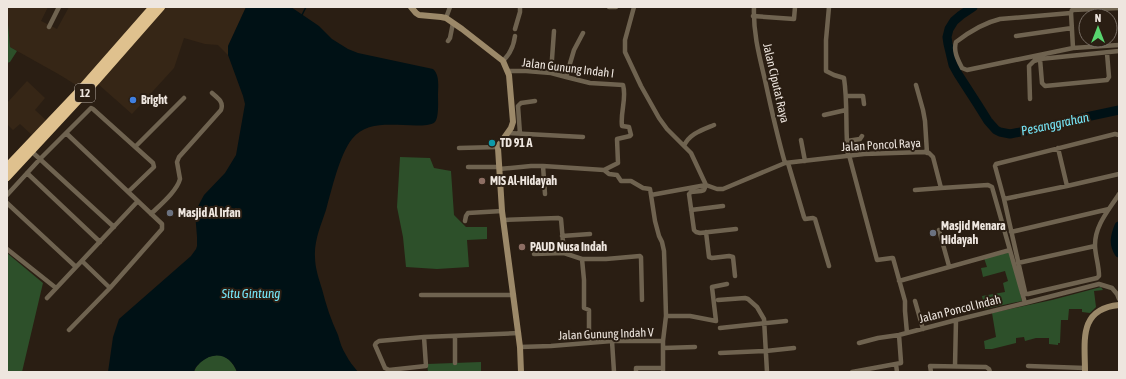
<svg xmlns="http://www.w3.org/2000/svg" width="1126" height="379" font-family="'Asap Condensed',sans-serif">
  <rect width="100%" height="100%" fill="#2a1e13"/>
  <path fill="#362616" d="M7,7h41l-7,14 16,8 12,-22h177l-18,39v9l-10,-10 -13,-1 -21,-6 -10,30 -42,46 -34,-30 -9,9 -29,-18 -50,-28z
    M27,81l18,17 -10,12 12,11 -15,14 -12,-11 -7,6 -6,-6v-21z"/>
  <path fill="#2d502a" d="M7,12l3,35 7,4 -7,11 -3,1z
    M400,157l30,1 4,10 17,3 3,44 12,12h21v12l-20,1 2,27 -32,2 -31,-2 -3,-30 -6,-30z
    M1011,252l11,49 -37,8 -3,-13 23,-4 -2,-9 5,-2 -3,-10 -22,6 -2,-9 6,-1 -3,-9z
    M7,253l36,30 -21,89h-15z
    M1101,287l2,3 -9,1 2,16 -6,6 -8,-1v-3h-13l-1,11h-7l-1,23h-2v2l-9,-1v-6h-13l-11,3 -1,-4 -8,1v5l-24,6h-7l-1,-8 12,-4 -4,-24 60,-13z
    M216,355c11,0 17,7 21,17h-43c3,-9 12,-16 22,-17z
    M481,362v10h-53l-1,-8z"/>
  <path fill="#001115" d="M246,7h45l28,19 13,13 16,10 10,4 75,16c7,6 5,18 5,26 0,7 1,22 -3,27 -2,2 -5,2 -8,3 -24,3 -58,-8 -75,14 -13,17 -20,50 -26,71 -5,15 -12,31 -11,47 0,11 4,22 7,32 4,16 9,31 16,46 2,7 4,14 8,20 3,6 8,12 12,17h-121c-6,-17 -22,-22 -36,-10 -3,3 -6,5 -7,10h-86l5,-35 6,-18 72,-63 5,-7 1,-3v-9l-2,-25 9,-17 21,-22 11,-18 9,-51 -2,-8 -15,-41v-9z"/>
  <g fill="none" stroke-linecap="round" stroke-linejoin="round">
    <path stroke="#001115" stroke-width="1.5" d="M302,15l4,-8"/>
    <path stroke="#001115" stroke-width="9" d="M973,7l-12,8 -7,6 -5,8 -2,8 1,7 5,21 5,9 20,31 10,16 8,9 4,2 10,2 45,-9 31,-8 33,-7
      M1119,226c-4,10 -6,18 0,27"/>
    <path stroke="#6f6350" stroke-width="4.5" d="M609,7h7
      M634,7l-9,33v12l16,34 18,32 8,11 24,24 15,32 -2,5 -3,1 -10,1 -2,2 5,36 2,2 4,1 36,-4
      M754,7c-1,25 5,48 11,73 6,28 12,55 20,83
      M829,7l-3,33v31l8,4 10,3c4,26 1,52 4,78
      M1119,8l-47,2 -1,3 2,35 46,-3
      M1071,13l-71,6c-17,4 -31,13 -44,23 -3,9 2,18 6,26l5,2 106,-22
      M753,16l41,3 1,-12
      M446,18l4,-11
      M49,27l10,-20
      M515,29l5,-17v-5
      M1016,36l56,-8
      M448,41l2,-3 3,-15
      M1040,59l2,24 3,3 62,-6 2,-3 -2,-24
      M503,61c7,-7 11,-16 12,-25
      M508,71h18l25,2 15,4 24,6 33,2c4,13 -3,28 -1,41l7,1 2,8 -1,1 -13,3 1,24 -14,7
      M551,73l3,-42
      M566,77l8,-27 9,-17
      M916,85l7,25 2,11 2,32
      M847,96h16l1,8
      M1030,99l-1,-33 5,-5 6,-2 79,-8
      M824,115l22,-5
      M66,133l96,91v5l-52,59 -41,42
      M508,133l75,4
      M520,134l-2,-28 3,-3 14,-2
      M1119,135l-4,-1 -119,30 -1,2 9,33 21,93 1,2h2l69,-16 2,-2c0,-11 -4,-21 -4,-31 0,-20 14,-35 24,-51
      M801,140l4,21
      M847,141l13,-2 2,-3
      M684,146c5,-12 18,-16 30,-21
      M135,147l49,-49
      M459,148l39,-1
      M1058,148l9,38
      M30,150l84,77
      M849,155l28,105 15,-2h1l12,43v10l2,22
      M788,163l16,54 1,2 8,-1 2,1 14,47
      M543,166l2,28
      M468,167h31
      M499,169l32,-3h12l61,4 5,4 8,1 4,6h10l12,7 7,1 1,6
      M27,173l73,69
      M915,190l26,-2
      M7,195l33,-36 51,-51 2,1 60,54 1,4 -26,25
      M1004,199l63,-13 52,-12
      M7,203l69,64
      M691,210l32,-4
      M151,214c9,-9 26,-23 29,-35l-3,-17 2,-5 42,-47c3,-8 -3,-12 -9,-17
      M504,220l54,-2 3,1 3,34 18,6 2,21v28l5,2v33
      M465,221l1,-5 2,-3 34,-2
      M939,230l10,36
      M706,232l3,25 3,1 17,-2 4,1 2,19
      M1011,232l98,-23
      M562,236l28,-2
      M7,249l49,39
      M534,254l30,-1
      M582,259h24l34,-3 1,1 1,43
      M82,261l28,27
      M1018,263l77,-17
      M899,281l111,-31
      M421,295h93
      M47,298l90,-96
      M718,300l27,-2 3,1 9,8 7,12 3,53
      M915,301l8,28
      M666,316h24l26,5 -4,-34 15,-3
      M720,328l66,-7
      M455,336v27
      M424,337l2,29 -37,4 -4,-2 -10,-23 1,-2 3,-2 45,-4 95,-4
      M612,341l2,31
      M663,341l3,-25 -1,-36 -1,-29 -2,-9 -3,-6 -4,-15 -4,-26 55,-10 11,4h6l62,-26 79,-9 60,-2 5,1 4,4 8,31 47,-3 4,2 33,116 74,-19 13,4 5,6 2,5
      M859,343l19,-5 21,-3 57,-15 69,-17
      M520,347l31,-1 61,-5h51v31
      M663,348l32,-1
      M720,353l46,-2 28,-3
      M896,364l1,8
      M955,366l1,-46
      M1028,366l57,2
      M636,372v-4h27
      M852,372l49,-9v-1l-2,-27
      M931,372l-1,-6 56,1 3,2 1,3"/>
    <path stroke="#9c8969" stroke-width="6" d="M411,7l5,6 3,2 22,2 5,1 16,11 41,32 6,14 4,47 -2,6 -12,17 -1,3 4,63 18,136 1,25
      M1085,372c0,-31 -7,-63 34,-67"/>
    <path stroke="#dfc18e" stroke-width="8" d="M7,167l74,-78 72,-82
      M7,177l89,-96 65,-74"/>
  </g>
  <circle fill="#3f7fe0" stroke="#2a1e13" stroke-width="1.5" cx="133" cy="100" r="4"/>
  <circle fill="#0f9aa8" stroke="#2a1e13" stroke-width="1.5" cx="492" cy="143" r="4"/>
  <g fill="#8d6e63" stroke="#2a1e13" stroke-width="1.5">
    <circle cx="482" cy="181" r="4"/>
    <circle cx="522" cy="247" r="4"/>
  </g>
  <g fill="#6b7280" stroke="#2a1e13" stroke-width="1.5">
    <circle cx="170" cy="213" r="4"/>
    <circle cx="933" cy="233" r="4"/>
  </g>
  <g text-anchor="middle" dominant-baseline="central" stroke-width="4" stroke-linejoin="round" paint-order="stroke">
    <rect fill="#2a1e13" stroke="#b3aaa2" stroke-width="1" x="75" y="84" width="20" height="18" rx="3"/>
    <g font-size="11" font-weight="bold" fill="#eee6df">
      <text x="85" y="93">12</text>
    </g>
    <g font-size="12" fill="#eee6df" stroke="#2a1e13">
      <text transform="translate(568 68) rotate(7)">Jalan Gunung Indah I</text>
      <text transform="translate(776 83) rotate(77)">Jalan Ciputat Raya</text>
      <text transform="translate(881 145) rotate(-3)">Jalan Poncol Raya</text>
      <text transform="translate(960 309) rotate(-14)">Jalan Poncol Indah</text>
      <text transform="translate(606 334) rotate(-2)">Jalan Gunung Indah V</text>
    </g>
    <g font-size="12" font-weight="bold" fill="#eee6df" stroke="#2a1e13" text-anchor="start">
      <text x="141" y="100">Bright</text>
      <text x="500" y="143">TD 91 A</text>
      <text x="490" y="181">MIS Al-Hidayah</text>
      <text x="178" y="213">Masjid Al Irfan</text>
      <text x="941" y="226">Masjid Menara<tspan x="941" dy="14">Hidayah</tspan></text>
      <text x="530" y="247">PAUD Nusa Indah</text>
    </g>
    <g font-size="13" font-style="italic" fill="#76e6f7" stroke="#2a1e13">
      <text transform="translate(1055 124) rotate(-12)">Pesanggrahan</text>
      <text x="251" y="293">Situ Gintung</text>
    </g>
  </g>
  <rect width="1126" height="379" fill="none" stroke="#eee6df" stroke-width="16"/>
  <g transform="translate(1098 28)"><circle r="19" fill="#2a1e13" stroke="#786e65"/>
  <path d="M0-3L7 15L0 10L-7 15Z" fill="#58d56f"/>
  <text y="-6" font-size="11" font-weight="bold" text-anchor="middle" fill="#eee6df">N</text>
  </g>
</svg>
